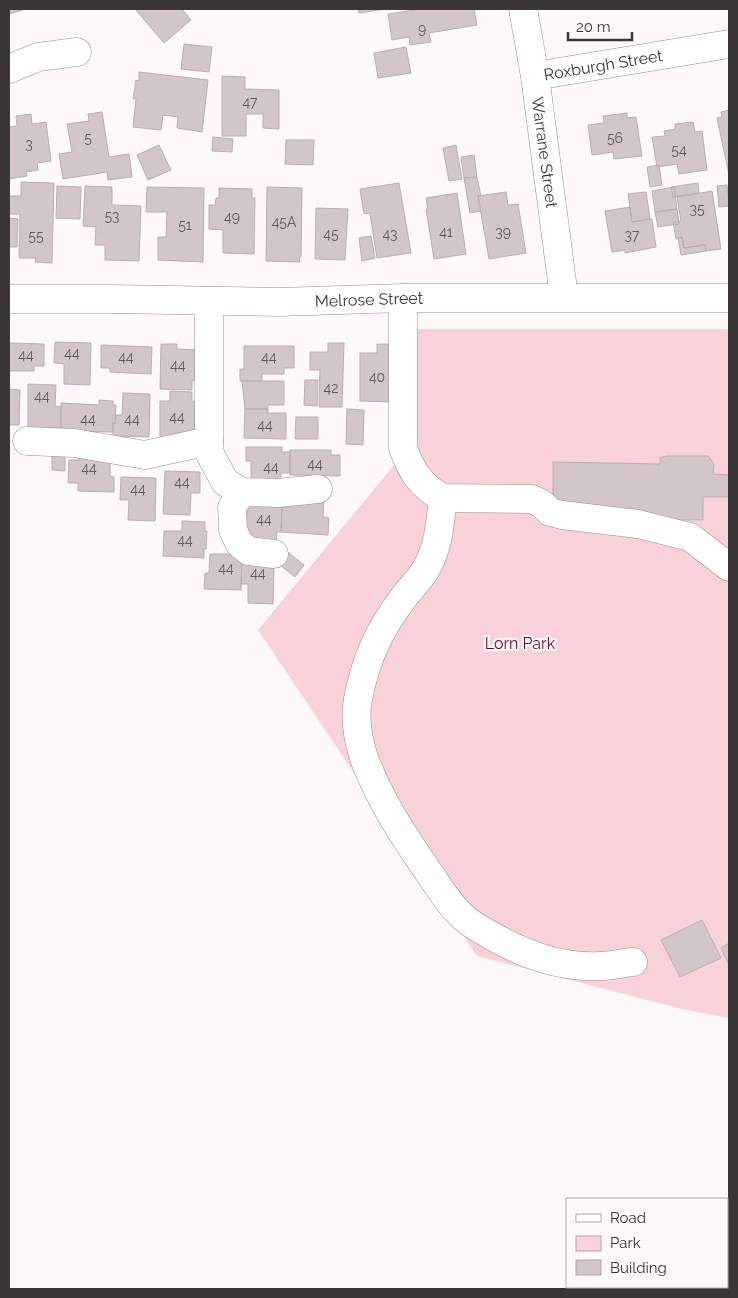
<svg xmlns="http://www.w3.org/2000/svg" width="738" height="1298" font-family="Raleway,sans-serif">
  <rect width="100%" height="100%" fill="#fef8f9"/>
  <path fill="#f8d1d9" d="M395,329h334v689l-43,-8 -209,-54 -219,-326 136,-165z"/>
  <path fill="#d3c6c8" stroke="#baaeb0" d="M9,9h17l-17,5z
    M135,9h47l9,11 -27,23z
    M358,9h28l-27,4z
    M421,9h53l3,16 -48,8 2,9 -21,3 -1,-8 -17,3 -4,-26z
    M184,44l28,3 -3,25 -28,-3z
    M406,47l5,26 -33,5 -4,-25z
    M139,72l69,8 -6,52 -25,-4 1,-11 -15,-2 -2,15 -28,-3 3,-28h-3l3,-19 3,1z
    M222,76l23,1v12l34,1v39l-16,-1v-14h-17v22h-24z
    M729,110v65l-12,-57 5,-1 -1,-5z
    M102,112l7,45 20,-3 3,23 -24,3 -1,-8 -44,7 -4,-25 13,-2 -5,-28 22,-3 -1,-7z
    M627,113v5l9,-1 6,39 -28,3 -1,-7 -21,3 -4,-30 16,-2 -1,-7z
    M31,114l1,10 14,-2 5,39 -14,2 1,7 -12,2 1,4 -18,3v-52l8,-1 -1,-10z
    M693,122l2,10 7,-1 5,39 -28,4 -2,-10 -20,3 -5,-30 13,-1 -1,-5 11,-2v-5z
    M213,137l20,2 -1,13 -20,-1z
    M286,140h28l-1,25 -28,-1z
    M159,145l12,25 -23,10 -11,-25z
    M456,145l6,34 -13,2 -6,-33z
    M474,155l3,22 -13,1 -3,-21z
    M659,165l3,20 -12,2 -3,-20z
    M477,177l4,19h-3l3,15 -11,2 -6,-35z
    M21,182l33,1 -2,80 -17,-1 1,-4h-17l1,-44h-11v-18h12z
    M399,183l12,70 -34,5 -7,-45 -6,1 -4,-25z
    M698,183l1,10 -26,4 -2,-10z
    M727,185l2,21 -10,1 -2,-21z
    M57,186l24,1 -1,32 -24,-1z
    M85,186l27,1v18l29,1 -2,55 -34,-1v-15h-10l1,-18 -13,-1z
    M147,187l57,1 -1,74 -45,-2v-23h8l1,-25h-21z
    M267,187l35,1 -1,69h-2l1,5 -34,-1z
    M674,187l3,22 -22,3 -3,-21z
    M219,188l33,1v9h3l-1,56 -31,-1v-23l-14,-1v-24h6l1,-7h3z
    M712,191l9,58 -15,2 -1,-6 -21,3 -2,-11 -6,2 -3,-17 8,-1 -4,-24z
    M506,192l2,13 10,-1 8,49 -37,6 -11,-63z
    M646,192l4,27 -18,3 -4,-28z
    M457,193l9,61 -32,5 -8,-50h2l-2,-11z
    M630,207l2,15 20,-3 4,28 -31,6v-3l-13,2 -7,-41z
    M316,208l32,1 -3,51 -30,-1z
    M677,209l2,15 -21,3 -3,-15z
    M9,218l9,1 -1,28h-8z
    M371,236l4,22 -13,3 -3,-23z
    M682,237l2,11 21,-3 1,6 -25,4 -3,-17z
    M55,342l36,1 -1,42 -26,-1v-20l-10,-1z
    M9,343l35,1v22h-10v5h-25z
    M328,343h16l-2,64h-23l1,-37h-10v-18h18z
    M161,344h16v5l19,1 -1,30 -3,1v9l-32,-1z
    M377,344h16v58l-33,-1v-48h17z
    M101,345l51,2 -1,27 -41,-2v-4h-9z
    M244,346h50v22h-10v6h-22v7h-22v-12h4z
    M305,380h13l-1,26 -13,-1z
    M242,381h42v24h-16v4h-23z
    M28,384l28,1 -1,21 6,1v21h-33z
    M9,389l11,1 -1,35h-10z
    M170,391l22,1v9l3,1v31h-19l-1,4h-15v-36h10z
    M123,393l27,1 -1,43 -36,-1v-13l2,1 1,-9h6z
    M99,400l14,1v4h3l-1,19 -2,-1v9l-52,-1v-28l38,2z
    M245,409h23v4h18v26l-42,-1z
    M347,409l17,1 -1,35 -17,-1z
    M296,417h22v22h-23z
    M246,447h36v5h8v21h-9v9l-30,-1v-20h-5z
    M52,450h13v21l-13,-1z
    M290,450h41v5h9v21l-50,-1z
    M78,456l32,1v19l4,1v15l-36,-1v-8h-10l1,-23h9z
    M666,456h42l6,8 -1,10 16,1v22h-26v23l-89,-1 -61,-11v-46l107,2v-6z
    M165,471l35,1v21h-9l-1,22 -27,-1z
    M121,477l35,1 -1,43 -27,-1 1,-20h-9z
    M293,497l31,1 -1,19 6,1 -1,17 -47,-3 1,-25h11z
    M247,502l35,5 -1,25h-4l-1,14 -30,-1z
    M182,521l23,1v9h2l-1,18h-2v9l-41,-2 1,-25h18z
    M284,549l20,16 -9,12 -20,-16z
    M210,554h32l-1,36 -37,-1 1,-16h4z
    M242,562l32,1 -1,41 -25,-1v-19h-7z
    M702,920l19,38 -41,19 -19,-37z
    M729,943v22l-8,-17z"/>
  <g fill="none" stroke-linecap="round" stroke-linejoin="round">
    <defs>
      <g id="minor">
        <path id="s1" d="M523,9l12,67 29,221"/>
        <path d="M9,69l29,-12 39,-5"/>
        <path id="s2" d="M535,76l194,-32"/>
        <path d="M403,298v150c8,22 18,39 40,50l89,1 10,5 8,8 12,3 76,9 52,13 39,30"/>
        <path id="s3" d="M9,299h102l168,3 124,-4h326"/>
        <path d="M27,441l47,2 71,12 64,-14v-140"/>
        <path d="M209,441v11l16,30 17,10 36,1 40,-4"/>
        <path d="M242,492l-10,15 1,23 6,13 10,8 25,3"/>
        <path d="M443,498c-3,24 -4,48 -16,69 -6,12 -16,20 -23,30 -25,33 -38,61 -46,102 -7,40 12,77 30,110 12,22 27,43 41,64 10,14 19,30 32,42 8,9 21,15 31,21 34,19 69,32 108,30 11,0 22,-3 33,-4"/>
      </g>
    </defs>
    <use href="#minor" stroke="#998d8f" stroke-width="29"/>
    <use href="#minor" stroke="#fff" stroke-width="28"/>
  </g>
  <g text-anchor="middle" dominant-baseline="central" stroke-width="4.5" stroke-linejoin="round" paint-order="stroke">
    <g font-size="14" fill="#60595a">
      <text x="422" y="29">9</text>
      <text x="250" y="102">47</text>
      <text x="88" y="138">5</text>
      <text x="615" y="138">56</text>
      <text x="29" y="144">3</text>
      <text x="679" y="150">54</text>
      <text x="697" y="209">35</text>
      <text x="112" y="216">53</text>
      <text x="232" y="217">49</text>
      <text x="284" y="222">45A</text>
      <text x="185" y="225">51</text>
      <text x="446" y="232">41</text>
      <text x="503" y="232">39</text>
      <text x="331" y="234">45</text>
      <text x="390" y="234">43</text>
      <text x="632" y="235">37</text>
      <text x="36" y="236">55</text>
      <text x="72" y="353">44</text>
      <text x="26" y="355">44</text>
      <text x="126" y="357">44</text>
      <text x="269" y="357">44</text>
      <text x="178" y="365">44</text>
      <text x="377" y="377">40</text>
      <text x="331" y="388">42</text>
      <text x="42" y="396">44</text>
      <text x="177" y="417">44</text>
      <text x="88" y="419">44</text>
      <text x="132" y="419">44</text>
      <text x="265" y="425">44</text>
      <text x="315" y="464">44</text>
      <text x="271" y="467">44</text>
      <text x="89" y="468">44</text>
      <text x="182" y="482">44</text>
      <text x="138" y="489">44</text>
      <text x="264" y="519">44</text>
      <text x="185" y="540">44</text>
      <text x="226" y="568">44</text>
      <text x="258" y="573">44</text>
    </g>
    <g font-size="16" fill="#3a3536" stroke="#fef8f9">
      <text stroke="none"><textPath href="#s2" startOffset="69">Roxburgh Street</textPath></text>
      <text stroke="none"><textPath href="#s1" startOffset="145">Warrane Street</textPath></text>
      <text stroke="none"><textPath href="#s3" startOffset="360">Melrose Street</textPath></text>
    </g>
    <g font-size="16" fill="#620f2d" stroke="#fef8f9">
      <text x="520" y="643">Lorn Park</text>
    </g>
  </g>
  <rect width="738" height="1298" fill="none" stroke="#3a3536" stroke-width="20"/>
  <rect x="566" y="1198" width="162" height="90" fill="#fef8f9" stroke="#b0aaab"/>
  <rect x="576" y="1214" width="25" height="8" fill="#ffffff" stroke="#b0aaab"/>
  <text x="610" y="1223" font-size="15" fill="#3a3536">Road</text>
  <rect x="576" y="1236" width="25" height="15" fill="#f8d1d9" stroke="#b0aaab"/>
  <text x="610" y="1248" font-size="15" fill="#3a3536">Park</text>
  <rect x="576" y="1260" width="25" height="15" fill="#d3c6c8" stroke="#b0aaab"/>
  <text x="610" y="1273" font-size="15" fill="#3a3536">Building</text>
  <path d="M568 32v8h64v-8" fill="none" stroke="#3a3536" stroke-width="2.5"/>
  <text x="576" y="32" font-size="15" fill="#3a3536" stroke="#fef8f9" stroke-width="4" paint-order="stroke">20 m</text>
</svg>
